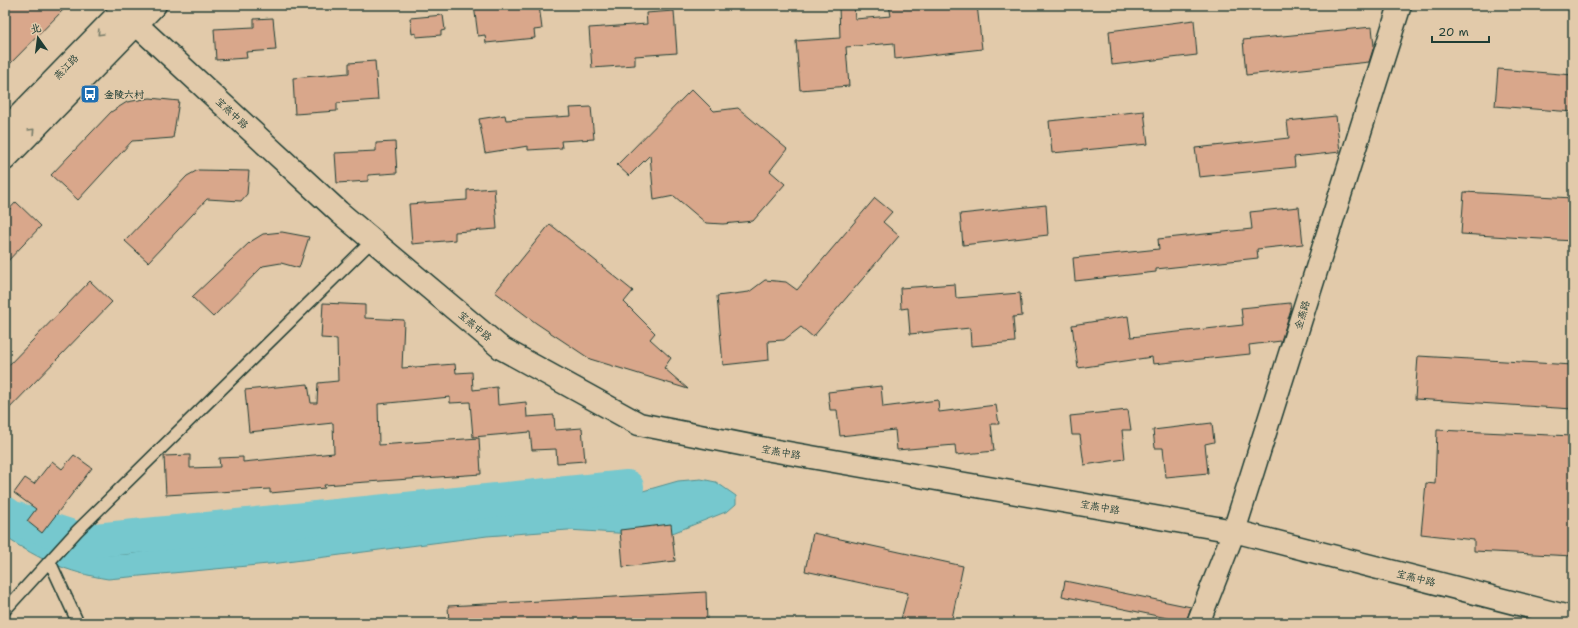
<svg xmlns="http://www.w3.org/2000/svg" width="1578" height="628" font-family="'Shantell Sans','LXGW WenKai TC',sans-serif">
  <rect width="100%" height="100%" fill="#e2caaa"/>
  <filter id="ink" filterUnits="userSpaceOnUse"><feTurbulence type="fractalNoise" baseFrequency=".025" numOctaves="2"/><feDisplacementMap in="SourceGraphic" scale="8" xChannelSelector="R" yChannelSelector="G"/><feConvolveMatrix kernelMatrix="1 2 1 2 8 2 1 2 1" color-interpolation-filters="sRGB"/></filter>
  <g filter="url(#ink)">
    <path fill="#76c8ce" stroke="#539090" d="M701,479l15,3 20,14v8l-8,7 -63,25 -97,-6 -81,6 -208,27 -171,16c-43,-7 -67,-19 -103,-42v-31l56,36 15,7 26,6 26,-1 149,-24 240,-23 119,-14 42,-12z"/>
    <g fill="none" stroke-linecap="round" stroke-linejoin="round">
      <path stroke="#76c8ce" stroke-width="34" d="M5,513l5,4 75,24 542,-54"/>
    </g>
    <path fill="#d9a78b" stroke="#1f3d34" d="M5,5h63l-63,64z
      M474,5h65l3,24 -8,1 1,8 -49,5 -1,-8 -7,1z
      M839,5h15l1,14 36,-3 -2,-11h88l5,44 -87,10 -1,-16 -48,4 3,39 -49,4 -4,-49 44,-3z
      M674,11l3,42 -42,3v9l-43,3 -3,-40 58,-4 -1,-11z
      M443,15l2,15 -4,1v4l-25,2v-4l-4,1 -2,-16z
      M273,18l3,32 -30,2 1,6 -31,2 -2,-31 40,-2v-8z
      M1194,20l3,35 -85,10 -3,-34z
      M1372,27l2,19 -5,16 -123,13 -3,-35z
      M375,61l3,39 -41,3v8l-42,3 -2,-36 56,-5v-10z
      M1498,69l75,6v37l-78,-6z
      M692,89l22,22 24,-3 49,41 -17,22 15,13 -32,37 -30,3 -17,-1 -32,-27 -20,4 -4,-45 -21,21 -12,-11z
      M150,98l29,3 -6,37 -41,3 -54,59 -27,-25 60,-63 16,-10z
      M591,107l3,32 -33,2 1,7 -34,2v-4l-43,7 -6,-34 26,-4 1,5 65,-4 -1,-8z
      M1144,111l4,33 -96,9 -3,-32z
      M1336,116l4,36 -46,5 1,10 -96,10 -4,-29 94,-10 -2,-17z
      M395,142l2,31 -29,2v6l-31,2 -2,-30 41,-2v-8z
      M198,170l51,1 -2,23 -6,7 -34,-2 -59,63 -23,-21 62,-65z
      M494,188l3,41 -42,3v8l-43,4 -3,-40 58,-4v-10z
      M1464,192l109,6v43l-112,-7z
      M875,198l17,14 -9,10 16,14 -86,101 -12,-10 -17,13 -16,1 1,19 -46,5 -6,-69 32,-4 16,-12 21,2 11,8z
      M16,202l25,24 -36,38v-50z
      M1046,205l2,30 -85,10 -3,-31z
      M1299,207l4,37 -46,5 1,9 -102,11v3l-81,9 -2,-23 86,-9 -1,-10 94,-10 -2,-17z
      M550,224l83,67 -9,11 31,31 -5,6 21,19 -7,10 24,21 -98,-30 -54,-36 -41,-31z
      M282,232l27,5 -10,31 -18,-5 -18,3 -50,51 -21,-20 58,-55 13,-8z
      M90,281l22,21 -107,111v-44z
      M955,284l1,14 64,-5 2,23 -9,1 2,25 -44,4 -1,-18 -60,6 -2,-26 -7,1 -1,-21z
      M323,303l42,2v13l39,2 -2,48 53,-4 1,9 16,-1 1,18 24,-3 1,18 28,-3 1,15 27,-2 1,15 27,-2 3,33 -28,2 -1,-14 -24,1 -2,-18 -57,5 -3,-35 -20,1v-6l-72,7 1,41 100,-7 2,36 -157,11 1,3 -55,5v-4l-104,6 -2,-39 26,-1v13l30,-1 -1,-9 24,-1v5l91,-9 -1,-30 -84,9 -4,-42 63,-6 3,19h6l1,-20 20,-2 -1,-42 -16,-1z
      M1290,303l1,6 -10,32 -32,4 1,9 -97,10 -1,-7 -74,11 -6,-43 56,-9 3,21 112,-12 -2,-17z
      M1418,356l155,9v44l-158,-10z
      M881,386l2,21 55,-7 1,12 57,-7 3,19h-8l3,27 -38,4 -1,-10 -58,5 -2,-20 -55,6 -3,-26h-7l-2,-18z
      M1128,410l3,20h-9l3,29 -41,6 -4,-30h-8l-2,-19z
      M1212,423l2,19 -9,2 3,29 -42,4 -3,-29h-8l-2,-18z
      M1437,430l136,6v120l-99,-5v-11l-53,-6 5,-51 9,1z
      M74,455l18,13 -50,65 -15,-12 9,-12 -22,-16 11,-15 9,6 18,-23 10,8z
      M671,524l4,37 -52,6 -3,-37z
      M813,533l150,33 -12,57h-51l8,-30 -103,-22z
      M1065,581l126,26 -5,15 -124,-26z
      M706,592l1,31h-258l-1,-17z"/>
    <g fill="none" stroke-linecap="round" stroke-linejoin="round">
      <defs>
        <path id="lane" d="M50,562l28,61
          M5,610l72,-79 296,-291"/>
        <path id="street" d="M123,12l216,200 162,136 138,76 132,26 463,81 339,87
          M1198,623l36,-92 166,-526"/>
        <path id="primary" d="M5,130l122,-125
          M5,159l150,-154"/>
      </defs>
      <use href="#lane" stroke="#1f3d34" stroke-width="14"/>
      <use href="#street" stroke="#1f3d34" stroke-width="25"/>
      <use href="#primary" stroke="#1f3d34" stroke-width="25"/>
      <use href="#lane" stroke="#e2caaa" stroke-width="11"/>
      <use href="#street" stroke="#e2caaa" stroke-width="22"/>
      <use href="#primary" stroke="#e2caaa" stroke-width="22"/>
    </g>
    <defs><path id="oneway-chevron" d="M-2-3.5L2.5 0L-2 3.5" fill="none" stroke-width="1.6" stroke-linecap="round" stroke-linejoin="round"/></defs>
    <g stroke="#777c69">
      <use href="#oneway-chevron" transform="translate(100 33) rotate(134)"/>
      <use href="#oneway-chevron" transform="translate(32 131) rotate(-46)"/>
    </g>
  </g>
  <defs>
    <symbol id="bus-square" viewBox="-11 -11 22 22"><rect x="-9" y="-9" width="18" height="18" rx="4" fill="#1f6fb2" stroke="#e2caaa"/><path d="M-5-6H5V4H4V6H2V4H-2V6H-4V4H-5ZM-3.5-4V0h7V-4ZM-3.5 1.2v1.5H-2V1.2ZM2 1.2v1.5H3.5V1.2Z" fill="#fff"/></symbol>
  </defs>
  <g fill-rule="evenodd">
    <use href="#bus-square" x="79" y="83" width="22" height="22"/>
  </g>
  <g text-anchor="middle" dominant-baseline="central" stroke-width="3" stroke-linejoin="round" paint-order="stroke">
    <g font-size="10" fill="#1f3d34" stroke="#e2caaa">
      <text transform="translate(66 67) rotate(-46)">燕江路</text>
      <text transform="translate(232 113) rotate(43)">宝燕中路</text>
      <text transform="translate(1302 315) rotate(-73)">金燕路</text>
      <text transform="translate(475 326) rotate(40)">宝燕中路</text>
      <text transform="translate(781 452) rotate(10)">宝燕中路</text>
      <text transform="translate(1100 507) rotate(10)">宝燕中路</text>
      <text transform="translate(1416 578) rotate(14)">宝燕中路</text>
    </g>
    <g font-size="10" font-weight="bold" fill="#1f3d34" stroke="#e2caaa" text-anchor="start">
      <text x="104" y="94">金陵六村</text>
    </g>
  </g>
  <rect width="1578" height="628" fill="none" stroke="#e2caaa" stroke-width="20"/>
  <rect x="10" y="10" width="1558" height="608" fill="none" stroke="#1f3d34" stroke-width="1.5" filter="url(#ink)"/>
  <g transform="translate(38 38) rotate(346)" stroke="#e2caaa" stroke-width="3" paint-order="stroke">
  <path d="M0-3L7 15L0 10L-7 15Z" fill="#1f3d34"/>
  <text y="-6" font-size="11" font-weight="bold" text-anchor="middle" fill="#1f3d34">北</text>
  </g>
  <path d="M1432 36v6h57v-6" fill="none" stroke="#1f3d34" stroke-width="2"/>
  <text x="1438" y="36" font-size="12" fill="#1f3d34" stroke="#e2caaa" stroke-width="3" paint-order="stroke">20 m</text>
</svg>
